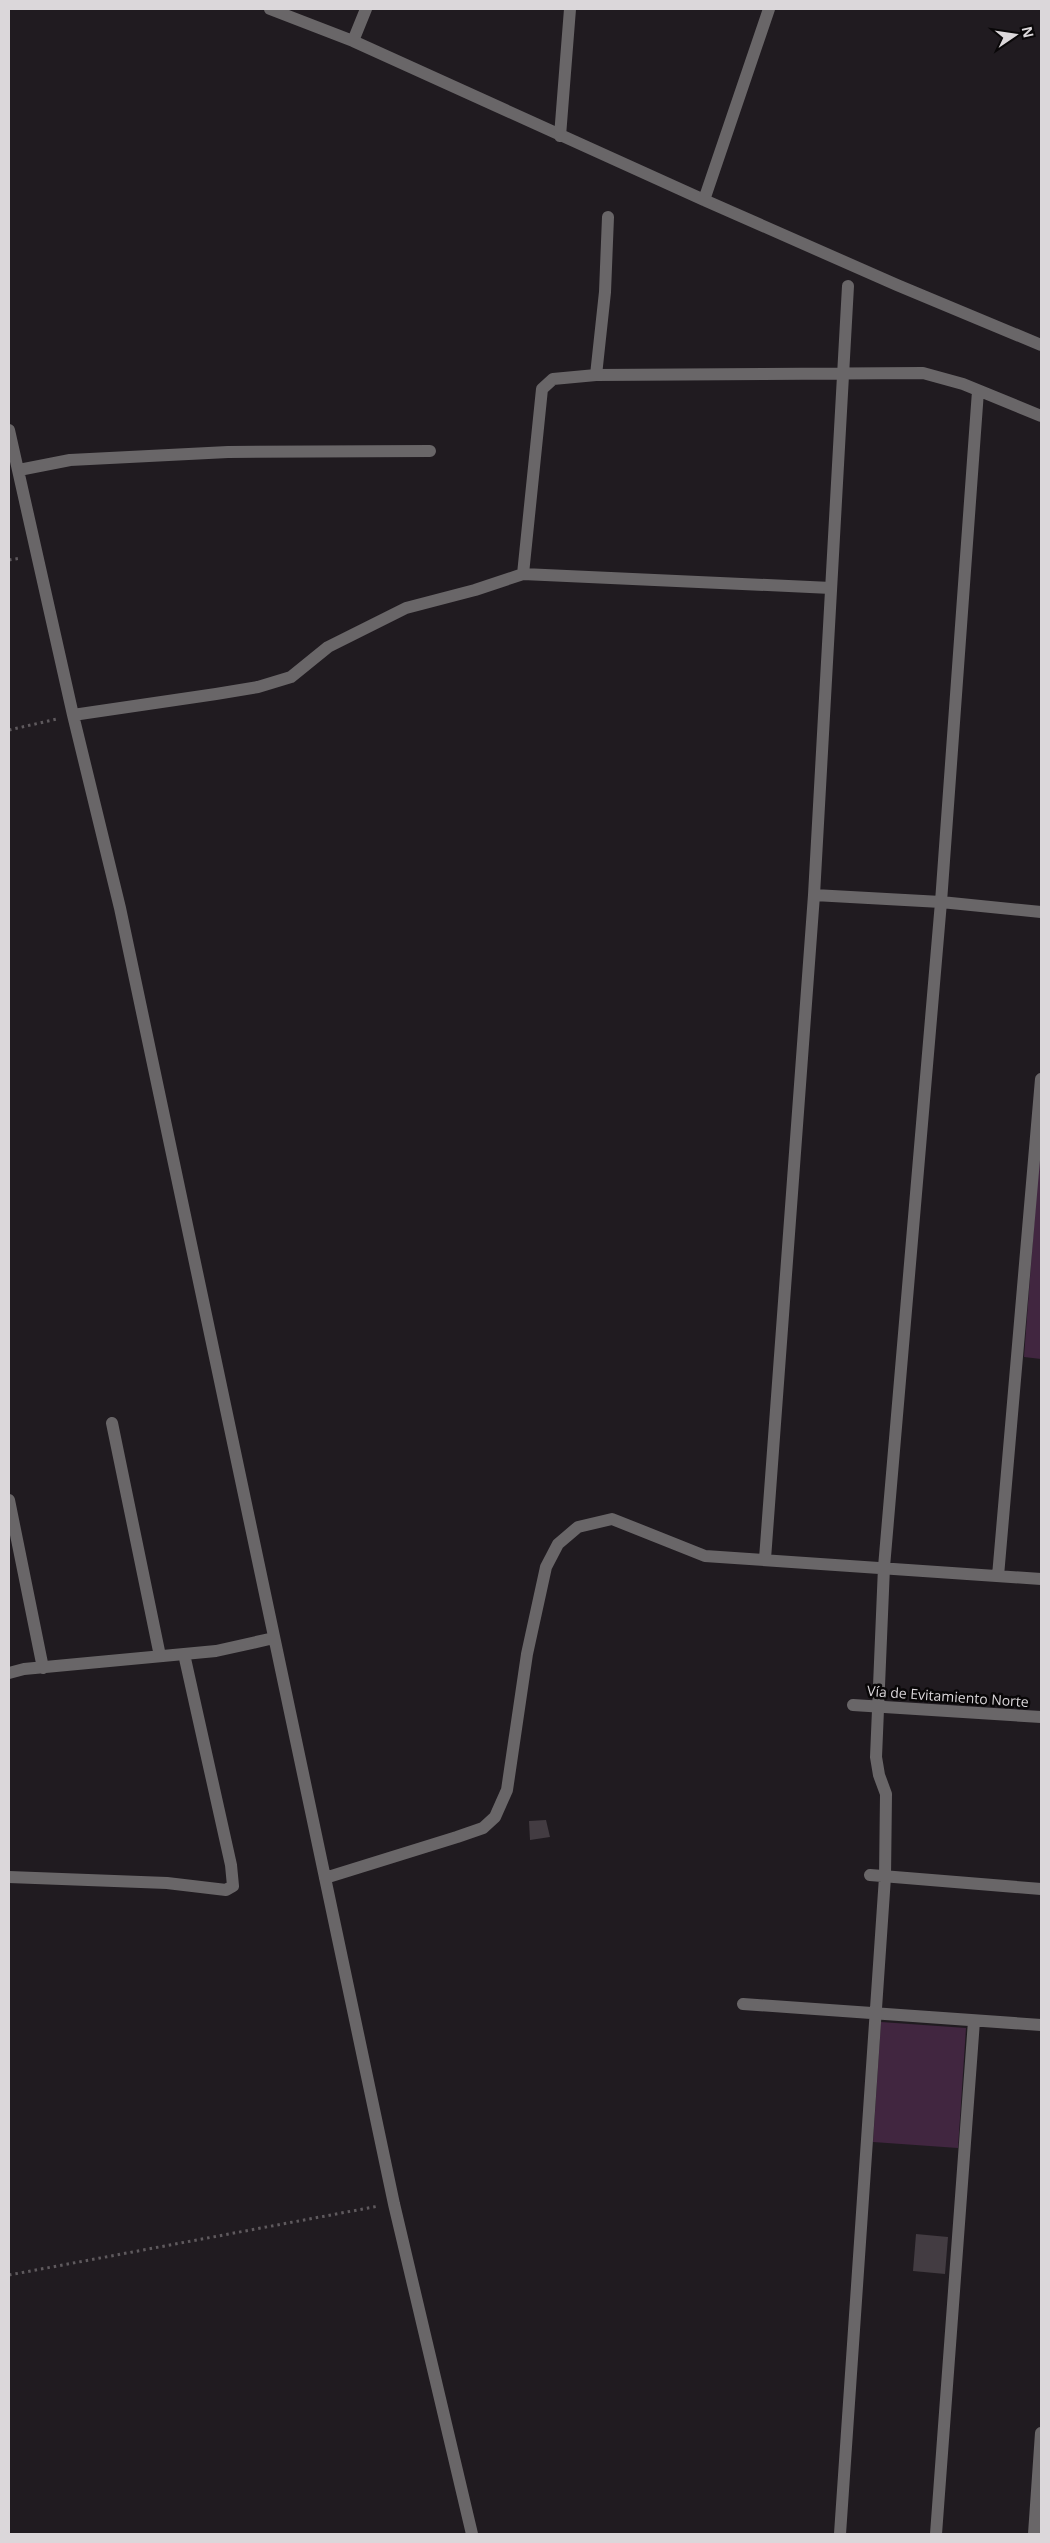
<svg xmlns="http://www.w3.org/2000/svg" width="1050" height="2543" font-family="'Open Sans',sans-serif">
  <rect width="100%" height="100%" fill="#201b20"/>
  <path fill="#412640" d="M1039,1159h2v200l-17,-2z
    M881,2022l85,6 -8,120 -85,-6z"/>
  <path fill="#433c42" d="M546,1820l4,17 -20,3 -1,-19z
    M916,2234l32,3 -3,37 -32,-3z"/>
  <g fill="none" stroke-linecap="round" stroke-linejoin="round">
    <path stroke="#5f5a5e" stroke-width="3" stroke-dasharray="2.5 4" stroke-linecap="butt" d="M9,560l12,-2
      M9,730l48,-11
      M9,2275l370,-69"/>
    <path stroke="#696668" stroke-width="12" d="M270,9l83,32 351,159 193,85 144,60
      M353,41l13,-32
      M560,136l10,-127
      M704,200l65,-191
      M596,375l9,-83 3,-75
      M9,430l64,285 47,193 274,1296 78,330
      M19,470l51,-10 158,-8 202,-1
      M523,574l19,-185 11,-10 43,-4 327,-2 40,11 78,32
      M73,715l143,-21 42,-7 33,-10 37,-30 78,-39 69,-18 48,-16 308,14
      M814,895l127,7 100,10
      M112,1423l48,233
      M9,1500l34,168
      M765,1559l49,-664 34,-609
      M998,1576l43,-497
      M9,1673l15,-4 192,-18 58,-13
      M853,1705l188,12
      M870,1875l171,14
      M9,1877l158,6 59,7 7,-4 -2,-21 -47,-211
      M325,1878l132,-41 26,-9 12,-11 12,-27 20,-136 19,-87 12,-23 20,-17 34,-8 93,37 336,23
      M743,2004l298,21
      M840,2534l45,-657 1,-83 -7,-19 -3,-18 8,-190 57,-665 37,-511
      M936,2534l38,-513
      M1034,2534l7,-101"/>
  </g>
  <g text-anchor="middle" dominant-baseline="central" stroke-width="5" stroke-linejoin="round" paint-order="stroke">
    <g font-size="14" fill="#dbd7da" stroke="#090708">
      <text transform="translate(948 1696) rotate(4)">Vía de Evitamiento Norte</text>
    </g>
  </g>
  <rect width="1050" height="2543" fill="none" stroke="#dbd7da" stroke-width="20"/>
  <g transform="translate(1015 35) rotate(77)" stroke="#090708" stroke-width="4" paint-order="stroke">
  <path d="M0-4L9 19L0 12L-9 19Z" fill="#dbd7da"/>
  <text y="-8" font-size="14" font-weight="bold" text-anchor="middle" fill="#dbd7da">N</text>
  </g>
</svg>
